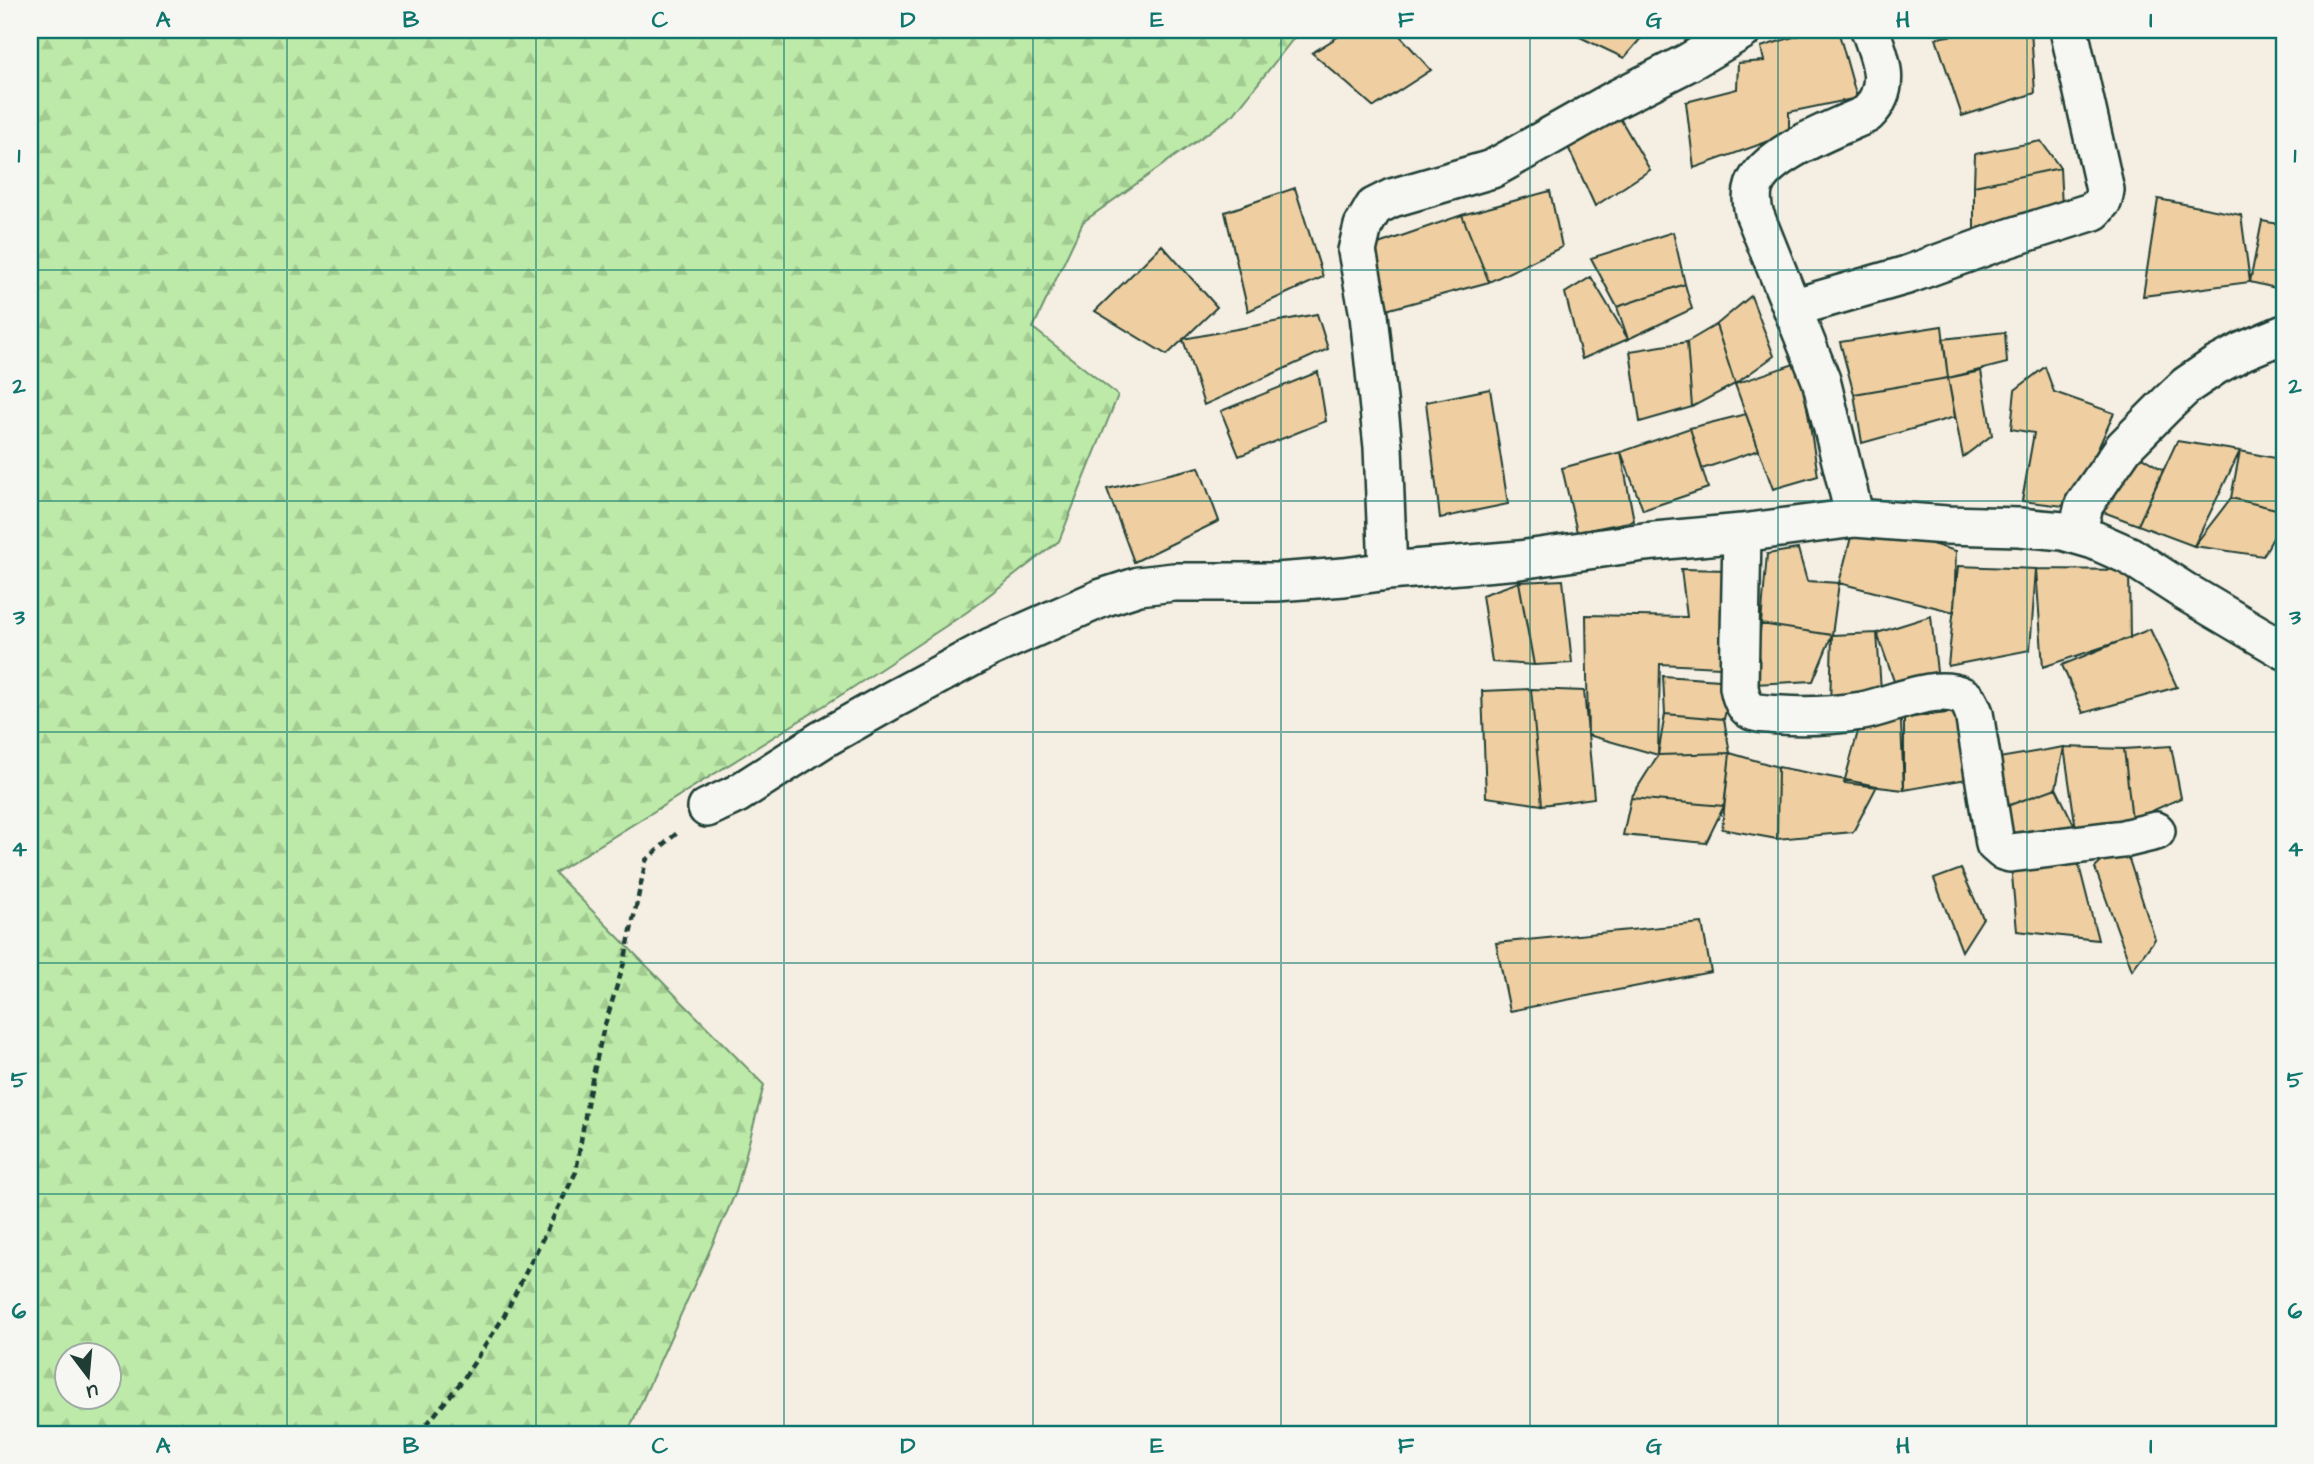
<svg xmlns="http://www.w3.org/2000/svg" width="2314" height="1464" viewBox="0 0 2314 1464" font-family="'Architects Daughter',sans-serif">
	<defs>
		<pattern id="forest-firs" width="22" height="20" patternUnits="userSpaceOnUse" patternTransform="scale(1.75)"><rect width="22" height="20" fill="#bdeaa8"/><path d="M5 1l3.5 6h-7zM16 11l3.5 6h-7z" fill="#a2ca91"/></pattern>
	</defs>
	<rect width="100%" height="100%" fill="#f5eee2"/>
	<filter id="ink" filterUnits="userSpaceOnUse"><feTurbulence type="fractalNoise" baseFrequency=".0143" numOctaves="2"/><feDisplacementMap in="SourceGraphic" scale="14" xChannelSelector="R" yChannelSelector="G"/><feConvolveMatrix kernelMatrix="1 2 1 2 8 2 1 2 1" color-interpolation-filters="sRGB"/></filter>
	<g filter="url(#ink)">
		<!-- forest -->
		<path fill="url(#forest-firs)" stroke="#6e946e" stroke-width="2" fill-rule="evenodd" d="M30 30H1300L1234 114 1083 222 1033 328 1118 395 1059 541 967 612 849 690 555 873 764 1085 736 1192 627 1434H30ZM66 1356H108V1398H66Z"/>
		<!-- building -->
		<path fill="#efcfa1" stroke="#1f3d34" stroke-width="2" d="M1349 30H1395L1431 70 1374 107 1312 53Z
			M1565 30H1648L1624 58Z
			M1816 30H1838L1857 98 1789 112V134L1694 168 1686 102 1737 89 1738 63 1764 61 1761 47Z
			M1985 30H2031L2035 93 1962 116 1936 38Z
			M1614 108 1650 170 1595 206 1563 136Z
			M2041 141 2060 168 1974 186 1975 154Z
			M2060 168 2062 207 1974 235V186Z
			M1295 188 1323 277 1248 311 1225 212Z
			M1550 191 1562 247 1489 282 1462 215Z
			M2158 199 2241 215 2250 282 2143 296Z
			M1462 215 1489 282 1375 313 1364 249Z
			M2262 221 2284 225V290L2250 282Z
			M1673 232 1685 284 1617 307 1591 258Z
			M1162 245 1217 307 1167 355 1095 311Z
			M1591 277 1628 339 1582 359 1565 293Z
			M1685 284 1692 309 1628 339 1617 307Z
			M1751 296 1774 356 1735 384 1716 325Z
			M1317 314 1328 349 1204 405 1183 339Z
			M1716 325 1735 384 1692 407 1687 342Z
			M1942 326 1948 378 1854 394 1840 342Z
			M2005 332 2007 363 1948 378 1943 339Z
			M1687 342 1692 407 1640 422 1630 351Z
			M1800 362 1818 476 1773 489 1735 384Z
			M2045 367 2054 392 2114 413 2072 507 2022 501 2034 433 2011 429 2015 390Z
			M1981 371 1992 435 1963 457 1948 378Z
			M1318 372 1326 421 1239 456 1221 411Z
			M1948 378 1955 417 1862 443 1854 394Z
			M1490 389 1508 504 1440 518 1426 402Z
			M1746 414 1759 450 1702 469 1690 428Z
			M1690 428 1708 488 1643 510 1621 452Z
			M2177 441 2240 451 2194 546 2138 525Z
			M2130 450 2163 470 2138 525 2090 507Z
			M2240 451 2284 460V511L2231 498Z
			M1621 452 1634 521 1577 532 1562 468Z
			M1199 467 1219 521 1134 562 1107 489Z
			M2231 498 2284 511V518L2263 556 2194 546Z
			M1855 522 1956 551 1954 612 1839 583Z
			M1798 549 1807 581 1839 583 1832 635 1761 624 1767 554Z
			M1958 566 2036 569 2030 650 1948 666Z
			M1681 569 1729 570 1720 667 1660 664 1658 755 1588 735 1586 615 1687 617Z
			M2036 569 2129 570 2130 638 2043 667Z
			M1563 580 1572 663 1534 665 1519 582Z
			M1519 582 1526 622 1534 665 1492 662 1482 595Z
			M1931 616 1939 691 1900 698 1877 633Z
			M1761 624 1832 635 1813 681 1754 684Z
			M2150 629 2177 687 2083 713 2062 665Z
			M1877 633 1882 705 1830 708 1832 635Z
			M1663 676 1733 681 1724 719 1665 714Z
			M1531 689 1584 691 1594 798 1542 805Z
			M1531 689 1542 805 1486 797 1482 691Z
			M1900 701 1904 790 1844 783 1863 713Z
			M1956 712 1967 779 1904 790V718Z
			M1665 714 1724 719 1730 753 1658 755Z
			M2171 746 2181 798 2132 820 2124 749Z
			M2064 747 2124 749 2132 820 2076 829Z
			M2064 747 2056 788 1999 809 1987 760Z
			M1730 753 1778 767 1777 839 1722 829Z
			M1730 753 1724 806 1631 798 1658 755Z
			M1778 767 1877 786 1853 832 1777 839Z
			M2056 788 2076 829 2004 846 1999 809Z
			M1631 798 1724 806 1706 843 1623 835Z
			M2123 841 2155 939 2132 970 2095 868Z
			M2074 846 2098 940 2017 931 2010 853Z
			M1961 869 1983 918 1962 951 1934 879Z
			M1702 923 1711 972 1510 1011 1496 943Z"/>
		<g fill="none" stroke-linecap="round" stroke-linejoin="round">
			<defs>
				<path id="street" d="M1792 308 1907 275 2006 239 2094 211 2103 200 2105 190 2069 30
					M1855 518 1821 380 1754 213C1752 203 1751 195 1754 186 1766 153 1837 128 1867 114 1893 88 1881 60 1870 30
					M1742 533 1739 687C1744 716 1756 713 1781 715 1809 717 1835 715 1862 711 1890 706 1934 683 1962 696 1969 699 1971 706 1974 713L1995 844 2003 851 2010 853 2123 839 2156 831
					M2077 535 2084 505 2124 447 2167 404 2187 385 2215 366 2243 351 2284 334
					M1388 571 1383 447 1369 315 1357 251 1363 226 1374 207 1392 198 1492 169 1616 99 1689 62 1743 30
					M707 808 737 794 823 739 892 700 991 647 1102 598 1139 586 1174 582H1276L1344 577 1388 571 1519 560 1644 542 1742 533 1855 518 1946 525 2019 527 2063 531 2094 540 2130 556 2184 591 2284 650"/>
			</defs>
			<!-- street casing -->
			<use href="#street" stroke="#1f3d34" stroke-width="42"/>
			<!-- path -->
			<path stroke="#1f3d34" stroke-width="4.5" stroke-dasharray="7 5" stroke-linecap="butt" d="M419 1434 462 1381 503 1318 576 1172 588 1098 603 1031 624 963 646 860 677 833"/>
			<!-- street -->
			<use href="#street" stroke="#f6f6f2" stroke-width="37"/>
		</g>
	</g>
	<!-- grid -->
	<path fill="none" stroke="#0f766e" stroke-width="2" stroke-opacity="0.55" d="M287 30V1434M536 30V1434M784 30V1434M1033 30V1434M1281 30V1434M1530 30V1434M1778 30V1434M2027 30V1434M30 270H2284M30 501H2284M30 732H2284M30 963H2284M30 1194H2284"/>
	<!-- margin -->
	<rect width="2314" height="1464" fill="none" stroke="#f6f6f2" stroke-width="77"/>
	<!-- north arrow -->
	<g transform="translate(88 1376) rotate(164)"><circle r="33" fill="#f6f6f2" stroke="#a0aca6" stroke-width="2"/>
	<path d="M0-5L12 26L0 18L-12 26Z" fill="#1f3d34"/>
	<text y="-10" font-size="19" font-weight="bold" text-anchor="middle" fill="#1f3d34">U</text>
	</g>
	<rect x="38" y="38" width="2238" height="1388" fill="none" stroke="#0f766e" stroke-width="2.5"/>
	<g font-size="23" text-anchor="middle" font-weight="bold" fill="#0f766e">
		<text x="163" y="27">A</text>
		<text x="411" y="27">B</text>
		<text x="660" y="27">C</text>
		<text x="908" y="27">D</text>
		<text x="1157" y="27">E</text>
		<text x="1406" y="27">F</text>
		<text x="1654" y="27">G</text>
		<text x="1903" y="27">H</text>
		<text x="2151" y="27">I</text>
		<text x="19" y="162">1</text>
		<text x="2295" y="162">1</text>
		<text x="19" y="393">2</text>
		<text x="2295" y="393">2</text>
		<text x="19" y="624">3</text>
		<text x="2295" y="624">3</text>
		<text x="19" y="856">4</text>
		<text x="2295" y="856">4</text>
		<text x="19" y="1087">5</text>
		<text x="2295" y="1087">5</text>
		<text x="19" y="1318">6</text>
		<text x="2295" y="1318">6</text>
		<text x="163" y="1453">A</text>
		<text x="411" y="1453">B</text>
		<text x="660" y="1453">C</text>
		<text x="908" y="1453">D</text>
		<text x="1157" y="1453">E</text>
		<text x="1406" y="1453">F</text>
		<text x="1654" y="1453">G</text>
		<text x="1903" y="1453">H</text>
		<text x="2151" y="1453">I</text>
	</g>
</svg>
